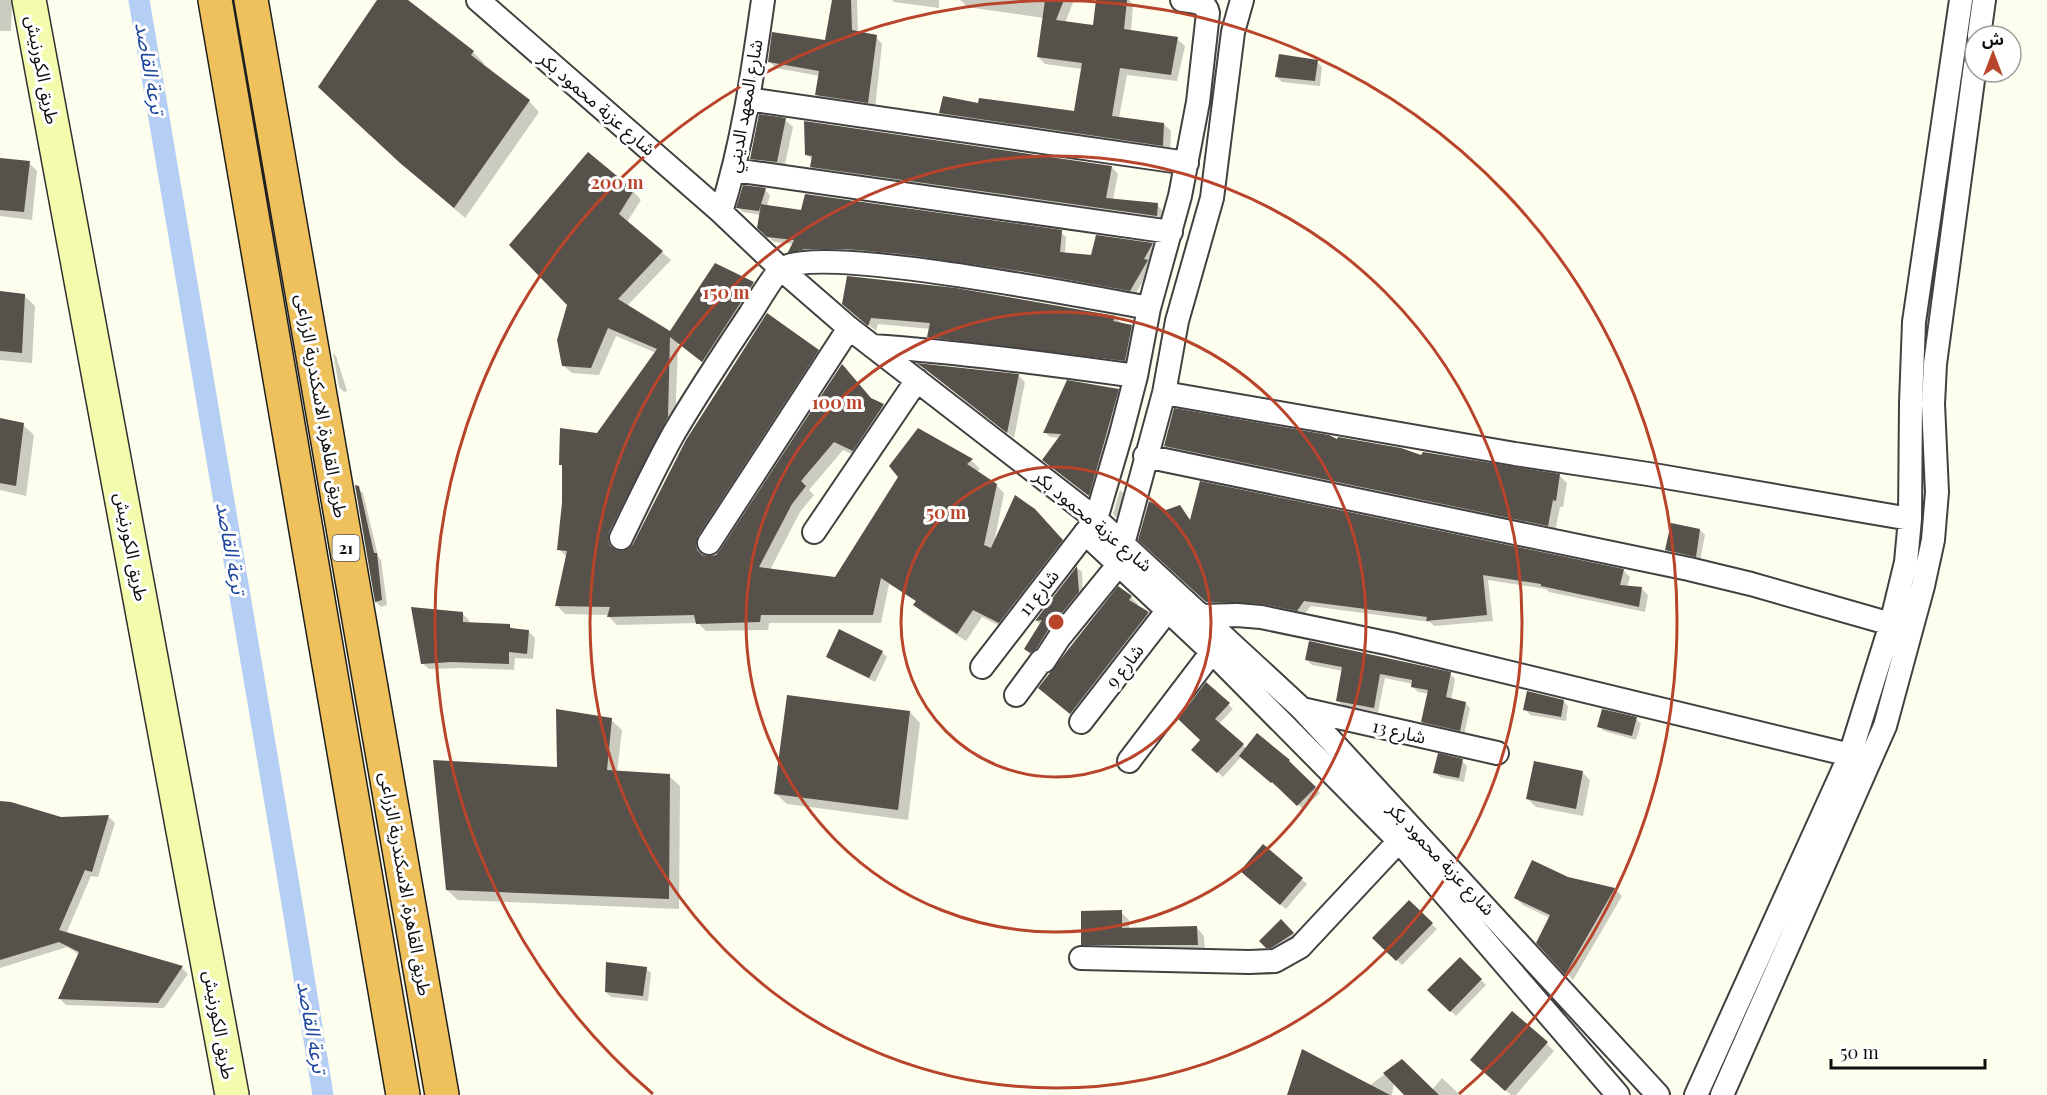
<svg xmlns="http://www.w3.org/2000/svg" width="2047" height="1095" viewBox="0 0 2047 1095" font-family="'Playfair Display','Noto Sans Arabic',serif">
	<rect width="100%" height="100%" fill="#fefeef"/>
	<!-- shadow -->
	<path fill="#0003" d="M0 0H12L11 31H0Z
		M379 0H406L473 52 484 63 482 65 529 101 539 112 465 218 413 173Z
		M833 0H857L858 33 876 37 882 44 875 109 823 101 817 95 820 76 776 68 769 61 826 42Z
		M892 0H939V8L894 2Z
		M960 0H1074L1065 23 1094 27 1098 0H1129L1133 4 1131 32 1177 39 1185 46 1177 81 1127 75 1119 118 1164 124 1171 131 1170 152 948 120 940 113 979 105 1075 112 1082 69 1045 64 1038 57 1044 18 968 7Z
		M1317 62 1322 67 1320 86 1282 82 1277 77Z
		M785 120 793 127 784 169 759 166 751 158Z
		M806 154 1112 167 1118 174 1113 200 1157 205 1164 212 1163 222 818 173 811 167 813 160Z
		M0 160 29 163 37 171 32 220 0 216Z
		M765 190 770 195 767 206 803 212 1061 232 1066 237 1065 254 1092 256 1097 237 1152 244 1157 249 1149 263 1152 266 1135 295 793 258 789 253 794 244 774 242 759 227 761 215 743 212 738 207Z
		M633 191 641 200 627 222 671 260 627 306 670 333 716 265 753 284 761 292 711 369 678 343 675 426 617 541 616 552 630 550 818 351 826 359 703 552 704 557 716 556 873 400 883 406 891 414 861 458 843 450 809 490 814 495 800 512 770 570 836 579 899 477 919 430 972 461 980 469 976 472 996 485 1004 493 995 538 1043 519 1070 549 1008 630 982 617 966 641 923 613 915 605 917 602 889 584 881 623H769L768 630 706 631 698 623 617 625 609 617 610 615 565 614 557 606 567 557 559 549 563 503V467L560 464 598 434 656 353 616 336 599 375 572 373 563 365 569 304 511 245Z
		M0 292 24 295 35 306 32 363 0 360Z
		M1015 299 1115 317 1123 325 1131 326 1138 334 1132 367 936 344 929 337 931 329 878 324 876 331 851 311Z
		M333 353 336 356 347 391 344 392 339 387Z
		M921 365 1019 376 1025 382 1014 438Z
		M1118 390 1123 395 1094 500 1049 465 1060 438 1050 437 1045 432Z
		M0 420 23 425 34 435 26 496 0 490Z
		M1338 441 1421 457 1560 476 1567 483 1563 507H1560L1555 532 1172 453 1165 446Z
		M1201 483 1624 571 1630 577 1627 587 1642 589 1648 595 1645 612 1549 592 1546 589 1488 580 1493 621 1434 626 1430 622 1311 606 1303 616 1214 608 1146 546 1166 511 1179 506 1191 521Z
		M356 487 363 493 378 556 381 560 387 605 381 607 376 602Z
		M1120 490 1131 499 1124 525 1113 514Z
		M1700 530 1705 535 1700 561 1671 555 1666 550Z
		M1077 568 1082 572 1083 598 1036 657 1026 649 1041 625 1037 621Z
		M1131 597 1138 604 1137 606 1155 621 1078 720 1047 695Z
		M462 613 469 620V624L509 625 514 630 528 631 535 638 533 659 515 658 514 670 459 668 429 669 422 663Z
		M882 652 887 657 875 682 833 661 828 656Z
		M1307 660 1450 674 1455 679 1451 700 1465 703 1470 708 1464 735 1428 727 1423 722 1429 694 1418 692 1413 687V684L1385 678 1378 712 1343 706 1338 701 1343 671 1312 665Z
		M1206 684 1233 709 1219 724 1247 749 1257 736 1289 761 1320 793 1303 809 1278 785 1277 787 1241 757 1223 777 1193 750 1202 740Z
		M1563 701 1568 706 1566 721 1530 715 1525 709Z
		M910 712 920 723 908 820 787 804 776 794Z
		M1636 719 1641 724 1636 740 1604 731 1599 726Z
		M611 720 622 730 617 773 669 776 680 786 679 909 458 900 447 890 559 769Z
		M1462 761 1467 766 1464 782 1440 777 1435 772Z
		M1582 772 1590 780 1583 816 1536 807 1528 799Z
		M0 803 61 818 109 817 115 823 98 877 91 876 66 934 182 968 188 974 164 1008 66 1005 60 999 80 955 67 947 0 968Z
		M1263 846 1307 884 1286 909 1247 876Z
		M1567 878 1615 889 1622 896 1573 980 1538 942 1550 918 1523 905 1515 898Z
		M1409 902 1437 929 1402 965 1374 938Z
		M1121 912 1129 920V929L1197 928 1204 936 1205 953 1091 952 1083 944Z
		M1281 921 1298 938 1272 952 1261 941Z
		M1460 959 1486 985 1456 1016 1429 990Z
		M646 968 651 973 648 1001 611 997 606 992Z
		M1546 1043 1554 1051 1516 1095H1511L1479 1068Z
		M1402 1061 1432 1090 1442 1078 1460 1095H1406L1394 1083 1392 1095H1289L1369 1086Z"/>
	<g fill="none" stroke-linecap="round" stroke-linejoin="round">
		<!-- canal -->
		<path stroke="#b5cef4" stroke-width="21" d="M139 0 291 897 323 1095"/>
	</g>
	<!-- building -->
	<path fill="#56514a" d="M377 0H408L474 51 471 55 530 100 454 208 400 163 318 87Z
		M832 0H851L852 30 877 35 868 103 815 95 819 71 768 62 772 32 825 40Z
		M1045 0H1064L1056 20 1093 25 1096 0H1127L1124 29 1178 37 1171 75 1120 68 1112 116 1164 123 1163 146 939 113 943 96 978 103 979 98 1074 111 1082 63 1037 57Z
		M1279 54 1318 60 1315 81 1275 77Z
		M759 114 786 118 777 162 750 159Z
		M804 121 1112 166 1106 198 1158 203 1157 216 810 167 812 156 805 155Z
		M588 152 634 190 619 214 663 251 618 299 670 331 715 263 754 282 702 362 670 337 668 417 609 532 608 540 610 546 616 550 621 551 628 549 633 544 686 440 767 313 819 350 698 536 696 543 697 550 702 555 709 556 716 555 720 550 842 364 871 398 884 404 853 451 834 442 801 481 806 486 792 504 759 567 835 577 898 477 889 466 918 428 973 459 967 464 997 484 984 545 991 548 1015 495 1035 509 1063 540 999 623 973 610 957 634 913 605 916 601 881 578 873 615H761L760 622 696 624 694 615 607 617 610 607 555 606 567 551 557 550 562 503V465H559L560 428 597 433 657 349 608 328 591 368 562 366 557 340 567 305 509 245Z
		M0 158 30 161 24 212 0 210Z
		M743 185 766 188 759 211 736 208Z
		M805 194 1062 230 1060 252 1091 255 1096 235 1153 243 1144 259 1148 260 1130 291 1020 271 901 254 847 249H805L787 254 794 240 767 237 757 228 761 204 801 210Z
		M847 276 956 288 1116 316 1113 321 1132 325 1125 361 927 337 930 323 871 318 868 326 842 304Z
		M0 291 25 294 22 353 0 351Z
		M916 363 1019 374 1007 433 925 369Z
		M1067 380 1119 389 1089 496 1042 460 1061 434 1043 433Z
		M1174 408 1329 435 1337 439 1338 437 1401 448 1421 455 1423 452 1560 474 1556 501 1553 500 1548 526 1164 446Z
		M0 418 24 423 16 486 0 483Z
		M1200 481 1624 569 1620 585 1642 587 1639 607 1541 586V584L1483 575 1487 615 1426 621 1427 617 1304 601 1297 611 1262 604 1206 602 1138 540 1149 501 1166 510 1180 505 1190 520Z
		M355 485 359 486 374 553H377L382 600 375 602Z
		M1671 523 1700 529 1696 557 1665 550Z
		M1077 566 1079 592 1048 630 1036 649 1030 653 1024 649 1042 620 1035 621Z
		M1118 586 1132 596 1129 600 1149 612 1070 714 1038 688Z
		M411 607 463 612V622L510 624V628L529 630 527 654 509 652V664L451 662 421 664Z
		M839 629 883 651 869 678 826 657Z
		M1309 641 1451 672 1446 697 1466 702 1460 731 1421 722 1428 690 1411 687 1412 680 1380 674 1374 708 1336 701 1342 667 1305 660Z
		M1206 682 1230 703 1215 719 1244 744 1217 773 1191 750 1200 740 1178 719Z
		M1527 691 1564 700 1561 717 1523 710Z
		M787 695 910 711 898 810 774 794Z
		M556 709 612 718 607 770 670 774 669 899 446 890 433 760 557 767Z
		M1602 709 1637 717 1632 736 1597 727Z
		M1257 733 1290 760 1289 761 1316 787 1297 806 1272 782 1271 783 1239 756Z
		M1438 753 1463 759 1459 778 1433 773Z
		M1534 761 1583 771 1576 809 1526 799Z
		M0 801 11 802 61 817 109 815 92 872 85 870 59 930 183 966 158 1003 58 999 79 952 59 942 0 960Z
		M1263 844 1303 878 1280 905 1240 871Z
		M1532 860 1568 877 1615 888 1565 975 1536 943 1550 915 1514 898Z
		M1409 900 1433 923 1396 961 1372 938Z
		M1122 910V928L1197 926 1198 945H1081V911Z
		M1281 919 1294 933 1271 948H1266L1259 941Z
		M1460 957 1482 979 1450 1012 1427 990Z
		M606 962 647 967 643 996 605 992Z
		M1512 1011 1548 1042 1505 1091 1470 1060Z
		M1302 1049 1390 1095H1287Z
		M1402 1059 1439 1095H1404L1383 1073Z"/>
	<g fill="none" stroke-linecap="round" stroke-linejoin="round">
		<defs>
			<path id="street" d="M478 0 721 212 781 269 849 328 1096 519 1302 709 1658 1095
				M1979 36 1984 0
				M748 99 1187 163
				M734 170 1171 232
				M721 212C743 143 753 71 763 0
				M872 346C960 352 1048 364 1136 376
				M1164 393 1515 454 1648 474 1910 519
				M1145 456 1689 569 1751 584 1891 624
				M814 532 917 380
				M1085 533 1212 652 1399 841 1618 1095
				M621 538C638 503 655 467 674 433 698 392 724 353 750 314 756 305 774 274 781 269 820 243 1092 298 1149 308
				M709 543 849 328
				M1123 544 1164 393 1177 321 1212 198 1233 32 1242 0
				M1200 616 1237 615 1261 617 1391 644 1850 755
				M982 667 1096 519 1121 434 1136 376 1149 308 1180 196 1198 102 1208 13C1206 1 1193 2 1182 0
				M1016 695 1041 661H1044L1059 638 1119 564
				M1302 709 1497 753
				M1081 722 1168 610
				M1129 761 1212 652
				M1081 958 1249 962 1275 961 1300 947 1399 841
				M1696 1095 1850 755 1891 624 1906 562 1910 519 1911 403 1914 322 1961 0
				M1722 1095 1885 726 1923 586 1933 540 1937 492 1933 404 1935 364 1975 65"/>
			<path id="secondary" d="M29 0 232 1095"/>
			<path id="highway" d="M215 0 403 1095
				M251 0 442 1095"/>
		</defs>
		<!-- street casing -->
		<use href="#street" stroke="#414141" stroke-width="26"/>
		<!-- secondary casing -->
		<use href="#secondary" stroke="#303030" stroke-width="36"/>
		<!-- highway casing -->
		<use href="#highway" stroke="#1f1f1f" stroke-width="36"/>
		<!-- street -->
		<use href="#street" stroke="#fff" stroke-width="22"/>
		<!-- secondary -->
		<use href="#secondary" stroke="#f2fcac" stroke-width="33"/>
		<!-- highway -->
		<use href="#highway" stroke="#efc15d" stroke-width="33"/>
	</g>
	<!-- distance rings -->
	<g fill="none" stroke="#b8452b" stroke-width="3">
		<circle cx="1056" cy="622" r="155"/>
		<circle cx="1056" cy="622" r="310"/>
		<circle cx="1056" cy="622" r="466"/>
		<path d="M653 1094A621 621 0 1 1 1459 1094"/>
	</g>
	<g text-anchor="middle" stroke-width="6" stroke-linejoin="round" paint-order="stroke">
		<!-- shield labels -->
		<rect fill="#fff" stroke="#565656" stroke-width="1.5" x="332.5" y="535" width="27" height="26" rx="4.5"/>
		<g font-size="16" font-weight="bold" fill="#0e0e0e">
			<text x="346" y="554">21</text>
		</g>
		<!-- street labels -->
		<g font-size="18" fill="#0e0e0e" stroke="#fff">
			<text transform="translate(42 70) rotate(79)" y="6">طريق الكورنيش</text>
			<text transform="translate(597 104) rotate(41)" y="6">شارع عزبة محمود بكر</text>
			<text transform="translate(745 106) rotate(-80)" y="6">شارع المعهد الديني</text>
			<text transform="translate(321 406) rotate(80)" y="6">طريق القاهرة, الاسكندرية الزراعى</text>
			<text transform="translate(1093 521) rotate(40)" y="6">شارع عزبة محمود بكر</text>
			<text transform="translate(131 547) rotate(79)" y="6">طريق الكورنيش</text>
			<text transform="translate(1039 593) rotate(-52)" y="6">شارع 11</text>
			<text transform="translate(1125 666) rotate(-52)" y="6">شارع 9</text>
			<text transform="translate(1399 732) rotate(13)" y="6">شارع 13</text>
			<text transform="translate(1441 859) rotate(47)" y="6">شارع عزبة محمود بكر</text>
			<text transform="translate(405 884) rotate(80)" y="6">طريق القاهرة, الاسكندرية الزراعى</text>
			<text transform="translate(219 1025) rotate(80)" y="6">طريق الكورنيش</text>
		</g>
		<!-- water labels -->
		<g font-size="20" font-style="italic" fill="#1b469b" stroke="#fff">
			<text transform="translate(150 68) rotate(80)" y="7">ترعة القاصد</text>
			<text transform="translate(231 548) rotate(80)" y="7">ترعة القاصد</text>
			<text transform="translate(312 1027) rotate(80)" y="7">ترعة القاصد</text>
		</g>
	</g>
	<circle cx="1056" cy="622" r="9" fill="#b8452b" stroke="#fff" stroke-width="3"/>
	<g font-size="18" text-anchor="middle" font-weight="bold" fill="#b8452b" stroke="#fff" stroke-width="6" stroke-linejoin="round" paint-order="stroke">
		<text x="617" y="189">200 m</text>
		<text x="726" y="299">150 m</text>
		<text x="837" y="409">100 m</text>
		<text x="946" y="519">50 m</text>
	</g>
	<!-- north arrow -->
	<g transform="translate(1993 54)"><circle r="28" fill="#ffffff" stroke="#9f9f9f" stroke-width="1.5"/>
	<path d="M0-4.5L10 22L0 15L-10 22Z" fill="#b8452b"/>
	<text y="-9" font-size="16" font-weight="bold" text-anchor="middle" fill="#0e0e0e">ش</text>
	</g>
	<!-- scale -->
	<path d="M1831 1059v9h154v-9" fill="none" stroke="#0e0e0e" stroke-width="3"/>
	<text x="1840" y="1059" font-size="18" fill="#0e0e0e" stroke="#ffffff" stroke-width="4.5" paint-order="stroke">50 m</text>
</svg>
